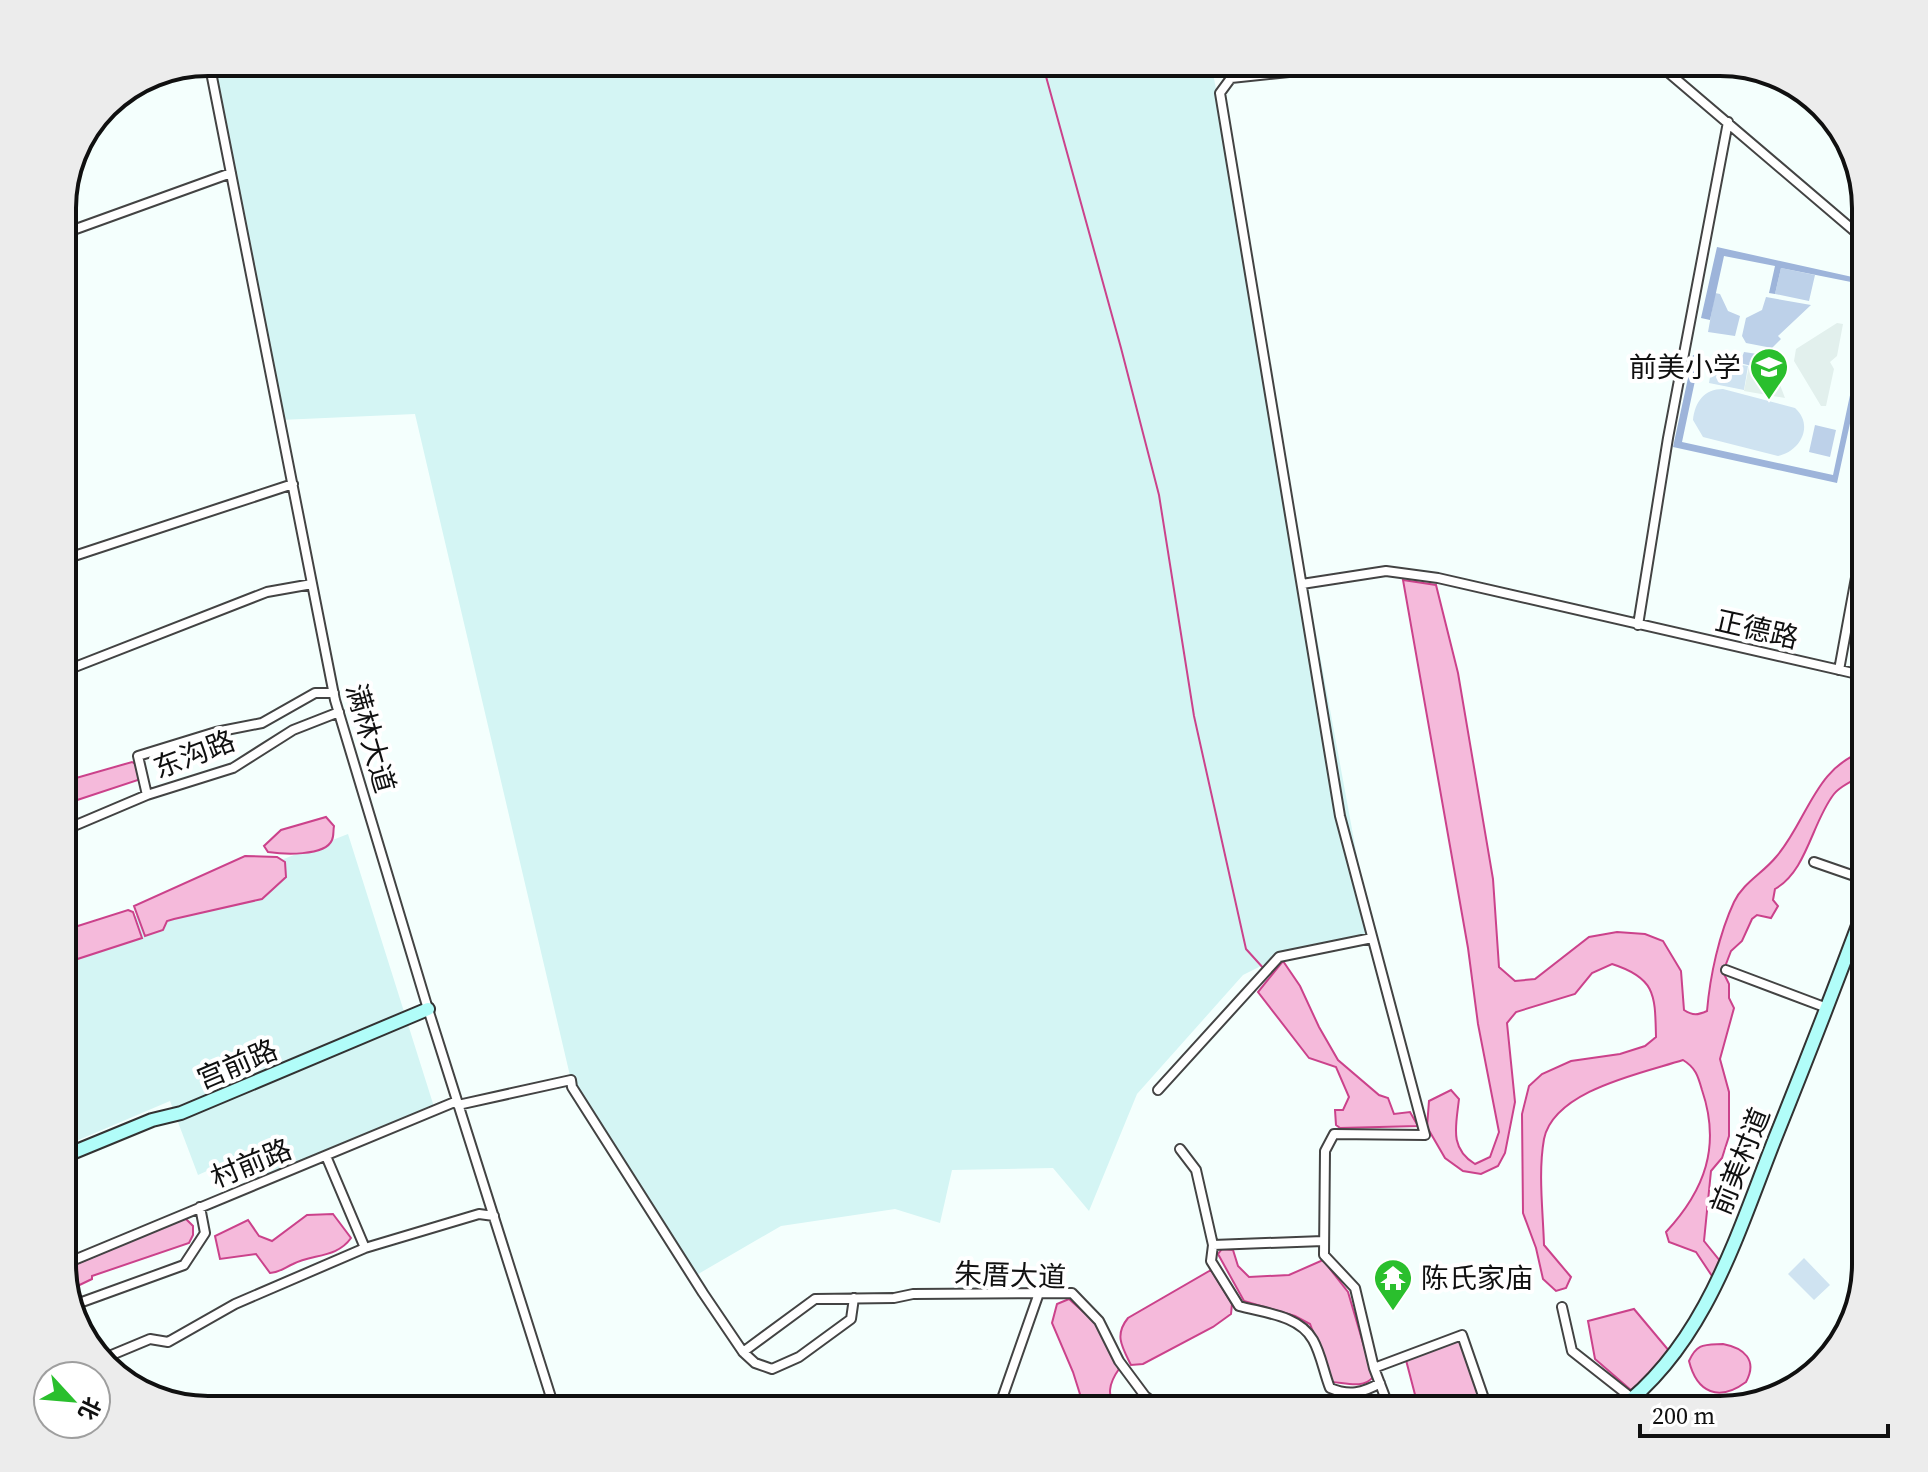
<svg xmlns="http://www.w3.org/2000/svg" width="1928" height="1472" viewBox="0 0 1928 1472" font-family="'Source Serif 4','Noto Sans SC',serif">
	<rect width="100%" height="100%" fill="#f4fffd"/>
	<!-- farmland -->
	<path fill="#d4f5f4" d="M209 62H1211L1372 938 1279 957 1243 975 1137 1094 1089 1211 1053 1168 952 1170 940 1223 895 1209 781 1226 693 1277 571 1080 415 414 280 420Z
		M348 834 435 1110 248 1189 238 1157 198 1175 170 1101 62 1147V939L87 935Z"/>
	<!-- green -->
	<path fill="#bdd1e9" d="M1781 268 1815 275 1809 301 1775 294Z
		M1715 293 1720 294 1728 311 1740 316 1735 336 1708 332Z
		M1766 297 1811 305 1778 336 1781 339 1772 348 1746 343 1742 336 1746 318 1762 310Z
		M1744 352 1771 356 1774 368 1767 370 1740 363Z
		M1815 425 1836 430 1830 457 1809 452Z"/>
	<!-- forest -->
	<path fill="#9db4da" d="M1717 247 1866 280V285L1781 268 1775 294 1769 293 1775 266 1724 256 1710 320 1701 318Z
		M1866 320V350L1837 483 1673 447 1693 355 1700 357 1682 442 1833 475Z"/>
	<!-- pitch -->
	<path fill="#cfe3f1" d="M1713 360 1748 366 1744 390 1709 383Z
		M1723 389 1795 408C1814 425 1801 451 1778 456L1703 437 1693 420C1695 402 1704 389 1723 389Z
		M1804 1258 1830 1285 1814 1300 1788 1274Z"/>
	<!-- plaza -->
	<path fill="#e2f0ed" d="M1837 323 1843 324 1837 356 1830 362 1834 369 1826 406H1821L1794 361 1796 349Z
		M1749 366 1768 371 1774 369 1785 398 1744 391Z"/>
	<!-- water -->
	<path fill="#f5badb" stroke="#cb428b" stroke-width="2" d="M1403 580 1436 585 1458 673 1493 879 1499 967 1515 981 1535 979 1589 937 1617 932 1645 934 1663 941 1681 971 1684 1010C1693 1016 1698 1015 1707 1011 1710 976 1719 934 1734 902 1743 883 1763 873 1776 857 1807 822 1815 765 1866 751V774C1856 779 1841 785 1834 794 1812 822 1807 871 1775 889L1773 900 1778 906 1771 918 1757 915 1752 919 1742 941 1731 951 1723 972 1729 984V998L1734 1008 1720 1059 1729 1092V1136L1722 1158 1711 1171 1704 1241 1720 1261 1714 1279 1696 1252 1669 1242 1666 1232C1705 1190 1721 1146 1702 1090 1698 1076 1696 1068 1683 1060 1643 1073 1554 1090 1544 1139 1538 1173 1543 1211 1544 1245L1571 1277 1566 1288 1556 1291 1543 1279 1536 1248 1523 1213 1522 1114 1529 1086 1542 1074 1571 1061 1620 1054 1645 1046 1656 1037C1655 995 1656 978 1612 964L1592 973 1575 994 1516 1012 1507 1023 1515 1102 1505 1153 1498 1166 1481 1174 1463 1171 1445 1158 1427 1127 1429 1101 1451 1090 1459 1099C1456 1126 1449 1148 1475 1164L1490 1157 1499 1132 1478 1024 1468 948Z
		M132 762 137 765 141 775 138 780 62 805V782Z
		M326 817 334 826C333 831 334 836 332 840 325 857 282 854 268 852L264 846 281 830Z
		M245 856 277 857 285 862 286 877 262 899 174 919 167 921 163 930 145 936 134 906Z
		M128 910 133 912 142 938 62 964V931Z
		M1283 961 1300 986 1319 1027 1338 1060 1379 1095 1388 1098 1394 1114 1410 1112 1418 1126 1340 1128 1336 1125 1335 1110H1343L1349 1097 1336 1067 1309 1058 1258 992Z
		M333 1214 351 1238C337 1258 313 1254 293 1264 284 1268 281 1272 270 1273L256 1254 220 1259 215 1236 248 1220 259 1236 272 1241 307 1215Z
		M185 1218 193 1226V1235L189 1243 92 1276V1279L67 1291 62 1270Z
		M1222 1249 1233 1250 1238 1266 1249 1277 1289 1275 1323 1260 1348 1292 1373 1377C1364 1389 1346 1383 1332 1382L1310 1324 1295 1316 1244 1301 1218 1254Z
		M1211 1270 1232 1304 1231 1314 1213 1327 1143 1364 1131 1365C1122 1347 1114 1335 1128 1318Z
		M1069 1299 1096 1323 1119 1369C1109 1383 1106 1396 1117 1410H1085L1073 1372 1052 1323 1057 1304Z
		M1634 1309 1670 1352 1632 1391 1595 1359 1588 1321Z
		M1460 1339 1481 1401 1459 1410H1419L1406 1360Z
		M1723 1344C1744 1348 1758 1360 1746 1382 1719 1402 1697 1393 1689 1361 1697 1343 1704 1345 1723 1344Z"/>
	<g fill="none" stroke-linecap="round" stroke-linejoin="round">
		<!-- stream -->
		<path stroke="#cb428b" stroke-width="2" d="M1042 62 1121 348 1159 495 1194 716 1246 949 1265 970"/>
		<defs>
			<path id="street" d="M209 62 335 700 428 1009 555 1410
				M1331 62 1328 68 1231 78 1220 93 1340 816 1425 1135 1334 1134 1325 1151 1324 1255 1355 1288 1374 1368 1390 1410
				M1656 62 1866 241
				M62 234 231 173
				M62 560 293 484
				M1302 584 1386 571 1438 578 1866 676
				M1638 625 1668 438 1728 122
				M1839 670 1866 523
				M62 672 267 592 312 584
				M147 795 138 756 216 732 262 723 315 693H334
				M62 831 147 795 233 768 293 730 339 712
				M1814 862 1866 880
				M1726 970 1827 1008
				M1158 1090 1279 957 1372 938
				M458 1105 571 1080 572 1087 703 1293 743 1352 815 1299 894 1298 913 1294 1072 1293 1099 1321 1119 1361 1145 1396 1163 1410
				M1180 1149 1196 1170 1213 1245
				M326 1156 365 1248 479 1214 494 1216
				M1323 1241 1213 1245 1211 1261 1239 1306C1264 1313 1299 1315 1313 1340 1321 1354 1324 1373 1330 1388 1349 1396 1363 1393 1380 1383
				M62 1265 457 1101
				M71 1306 184 1265 205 1233 200 1207
				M1562 1307 1572 1351 1633 1399
				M743 1352 755 1363 772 1369 799 1357 851 1319 854 1298
				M102 1359 150 1339 168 1342 235 1304 365 1248
				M1374 1368 1462 1335 1488 1410
				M998 1410 1039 1293"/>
			<path id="secondary" d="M62 1157 152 1120 181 1113 428 1009
				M1618 1410C1706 1344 1737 1234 1776 1136 1807 1059 1837 982 1866 904"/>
		</defs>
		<!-- street casing -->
		<use href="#street" stroke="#434343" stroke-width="12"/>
		<!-- secondary casing -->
		<use href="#secondary" stroke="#323232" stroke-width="16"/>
		<!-- street -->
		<use href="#street" stroke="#fff" stroke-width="8"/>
		<!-- secondary -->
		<use href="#secondary" stroke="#b1fdf9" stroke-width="12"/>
	</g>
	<!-- icons -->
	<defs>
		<symbol id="school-pin" viewBox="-11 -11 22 30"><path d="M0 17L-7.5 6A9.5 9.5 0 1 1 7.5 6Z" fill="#2abf2d" stroke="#fff"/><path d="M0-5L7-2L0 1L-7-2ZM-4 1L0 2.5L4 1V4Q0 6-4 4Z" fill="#fff"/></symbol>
		<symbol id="temple-pin" viewBox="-11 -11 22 30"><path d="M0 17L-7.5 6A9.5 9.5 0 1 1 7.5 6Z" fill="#2abf2d" stroke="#fff"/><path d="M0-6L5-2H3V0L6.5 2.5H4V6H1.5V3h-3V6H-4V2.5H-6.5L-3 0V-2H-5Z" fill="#fff"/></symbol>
	</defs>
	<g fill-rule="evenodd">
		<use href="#school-pin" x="1747" y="345" width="44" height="60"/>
		<use href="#temple-pin" x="1371" y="1256" width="44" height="60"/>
	</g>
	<g text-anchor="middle" stroke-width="8" stroke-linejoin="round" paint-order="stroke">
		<!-- poi labels -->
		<g font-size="28" fill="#101010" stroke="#fff" text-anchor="end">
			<text x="1741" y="377">前美小学</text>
			<text x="1421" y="1288" text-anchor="start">陈氏家庙</text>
		</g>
		<!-- street labels -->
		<g font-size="28" fill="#101010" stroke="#fff">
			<text transform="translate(1757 629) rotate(13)" y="10">正德路</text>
			<text transform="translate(371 738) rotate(74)" y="10">满林大道</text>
			<text transform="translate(194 754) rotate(-21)" y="10">东沟路</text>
			<text transform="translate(237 1064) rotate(-23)" y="10">宫前路</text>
			<text transform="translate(1740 1161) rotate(-68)" y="10">前美村道</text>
			<text transform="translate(251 1163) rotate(-22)" y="10">村前路</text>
			<text transform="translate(1010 1275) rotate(2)" y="10">朱厝大道</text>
		</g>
	</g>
	<!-- crop -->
	<path d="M0 0H1928V1472H0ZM208 76H1720A132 132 0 0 1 1852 208V1264A132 132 0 0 1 1720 1396H208A132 132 0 0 1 76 1264V208A132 132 0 0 1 208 76Z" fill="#ececec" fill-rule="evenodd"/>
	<path fill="none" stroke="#101010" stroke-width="4" d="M208 76H1720A132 132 0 0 1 1852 208V1264A132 132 0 0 1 1720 1396H208A132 132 0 0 1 76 1264V208A132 132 0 0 1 208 76Z"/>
	<!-- north arrow -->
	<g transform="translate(72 1400) rotate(116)"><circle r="38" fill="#ffffff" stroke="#9f9f9f" stroke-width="2"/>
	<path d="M0-6L14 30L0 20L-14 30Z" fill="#2abf2d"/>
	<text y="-12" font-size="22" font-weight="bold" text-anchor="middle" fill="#101010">北</text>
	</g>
	<!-- scale -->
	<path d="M1640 1424v12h248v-12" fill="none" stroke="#101010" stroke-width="4"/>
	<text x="1652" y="1424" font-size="24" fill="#101010" stroke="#ffffff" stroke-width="6" paint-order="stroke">200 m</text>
</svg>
